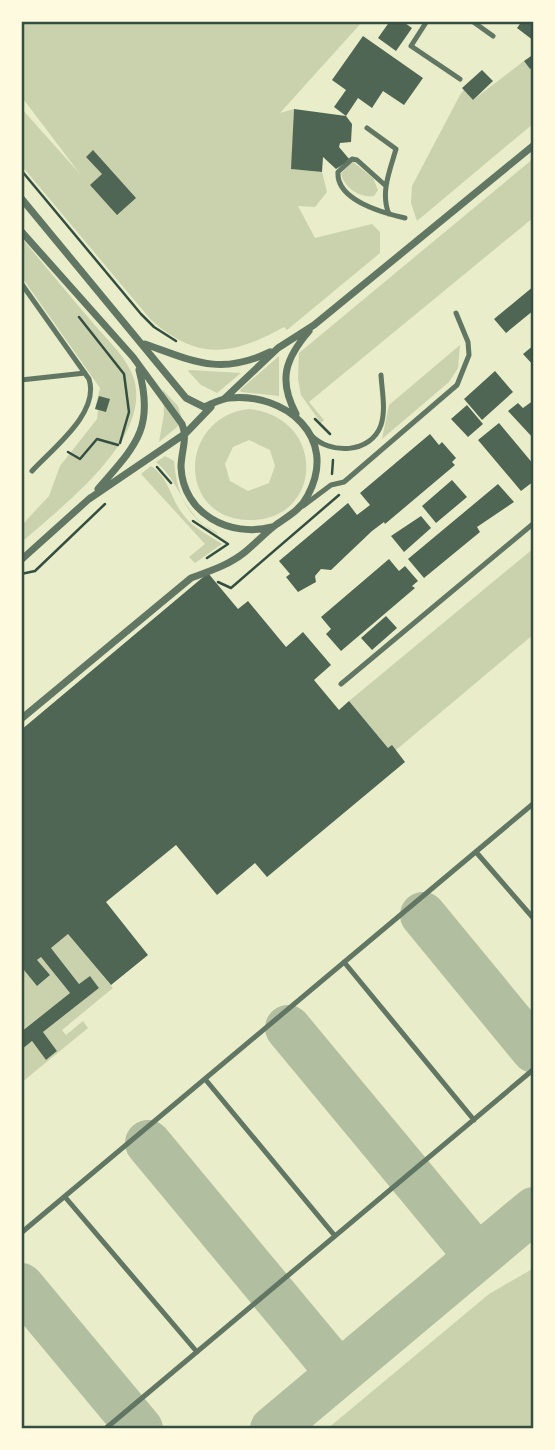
<svg xmlns="http://www.w3.org/2000/svg" width="555" height="1450" viewBox="0 0 555 1450" font-family="'Exo 2',sans-serif">
	<rect width="100%" height="100%" fill="#e9edc9"/>
	<!-- green -->
	<path fill="#cad2ad" fill-rule="evenodd" d="M21 21H363L280 113 294 109 292 169 322 172 327 192 315 207 298 206 315 238 372 224 380 232V253L287 330 284 327C232 356 198 361 151 320L21 165V108L80 174 21 96Z
		M524 61 530 69 534 66V123L417 221 411 203 412 186 460 95 464 90 473 100Z
		M534 158V217L309 402 324 420 321 423 301 395 298 379 299 353Z
		M352 161 373 178 378 190 374 196C359 198 345 188 341 174Z
		M21 237C45 266 69 295 93 323 108 341 127 357 134 379 152 441 60 507 21 543V526L49 496 60 466 97 419 98 410 95 409 100 388 21 276Z
		M460 345 458 368 449 382 382 439 389 405Z
		M279 356V396L241 392 240 390Z
		M190 370 241 373 217 393 201 385 188 371Z
		M163 390 178 406 183 422 159 442 164 414Z
		M249 409C327 417 324 521 249 520 176 519 178 417 249 409ZM249 440 270 450 275 466 269 483 248 491 230 481 225 464 233 447Z
		M165 456 174 461C176 485 182 507 201 523 207 527 216 531 219 535 180 514 185 487 156 462Z
		M151 466C169 478 170 497 182 513 192 528 209 535 222 544L195 563 189 557 205 544 141 474Z
		M534 548V634L396 750 388 748 349 701Z
		M68 934 113 988 62 1030 66 1035 83 1021 88 1028 21 1083V1050L32 1041 46 1060 57 1051 43 1032 99 988 90 976 79 984 51 948Z
		M41 957 70 993 21 1032V973Z
		M534 1268V1429H327L489 1294Z"/>
	<g fill="none" stroke-linecap="round" stroke-linejoin="round">
		<!-- taxiway -->
		<path stroke="#b2bea0" stroke-width="46" d="M423 915 534 1050
			M288 1028 478 1257
			M148 1143 339 1373
			M21 1286 140 1429
			M273 1429 534 1210"/>
	</g>
	<!-- building -->
	<path fill="#4f6655" d="M390 21H402L412 28 396 51 378 38Z
		M522 21H534V41L517 28Z
		M363 36 423 78 404 105 383 91 372 108 358 98 346 116 334 107 346 90 332 80Z
		M534 54V66L530 69 524 61Z
		M482 70 493 81 473 100 462 88Z
		M294 109 346 116 352 124 351 142 340 143 339 147 350 160 336 169 323 157 322 172 291 169Z
		M93 150 136 198 117 215 90 185 102 174 86 157Z
		M534 286V310L506 333 494 319Z
		M534 345V366L523 354Z
		M495 371 513 392 482 420 464 399Z
		M99 396 110 399 106 412 95 409Z
		M534 400V439L508 411 518 403 523 408Z
		M467 405 483 424 468 437 451 419Z
		M499 423 534 465V481L521 491 478 440Z
		M430 434 439 445 442 442 456 458 452 462 455 465 385 524 384 522 372 531 331 570 321 569 315 576 316 582 298 592 286 577 290 574 279 561 348 503 357 515 370 505 360 493Z
		M452 480 467 497 436 523 422 506Z
		M498 484 514 502 477 527 480 532 424 578 408 559Z
		M421 516 431 528 404 552 391 536Z
		M389 559 399 571 405 566 418 581 412 586 415 588 341 651 326 634 331 629 321 617Z
		M208 573 238 609 248 601 286 647 303 632 331 665 314 680 339 710 349 701 388 748 392 745 405 762 267 877 255 863 217 895 176 845 106 902 148 955 111 985 68 934 51 948 79 984 90 976 99 988 43 1032 57 1051 46 1060 32 1041 21 1050V1032L70 993 41 957 37 960 50 975 37 986 24 970 21 973V730Z
		M386 616 397 628 372 650 361 638Z"/>
	<g fill="none" stroke-linecap="round" stroke-linejoin="round">
		<!-- path -->
		<path stroke="#344e41" stroke-width="2.5" d="M21 170 141 314 154 327 176 341
			M79 317 124 374 129 412 120 443
			M315 419 330 434
			M68 452 80 459 97 439 118 445
			M157 467 171 483
			M332 474 333 460
			M193 521 228 544 207 558
			M21 574 35 571 105 504
			M218 582 231 588 339 495"/>
		<!-- service -->
		<path stroke="#617663" stroke-width="5" d="M427 21 411 46 460 79
			M472 21 493 36
			M367 128 396 149C390 170 380 193 389 214
			M386 186 357 160 352 159 338 172C336 200 383 213 405 218
			M21 283 89 379C100 413 53 448 32 471
			M21 380 85 373
			M311 435C329 455 371 454 381 425 386 410 382 391 381 375
			M303 506 331 485 344 482 457 385 469 355 468 342 456 313
			M341 684 534 523
			M476 852 534 919
			M344 962 474 1120
			M205 1079 335 1236
			M65 1197 197 1352
			M21 1233 534 803
			M105 1429 534 1069"/>
		<!-- minor -->
		<path stroke="#617663" stroke-width="7" d="M21 198 186 398 204 407C212 404 220 399 229 398 285 392 339 437 308 495 301 509 290 515 277 524 266 532 256 543 245 552 229 565 210 571 191 578L21 719
			M21 231 133 357 182 424C188 438 181 452 181 467 183 514 230 538 272 527
			M145 344C193 361 220 376 270 352
			M224 399 278 348 314 325 534 145
			M296 414C278 380 285 359 309 331
			M98 489C135 446 155 429 139 370
			M89 499 186 433 211 407
			M21 560 90 498"/>
	</g>
	<!-- border -->
	<rect width="555" height="1450" fill="none" stroke="#fefae0" stroke-width="46"/>
	<rect x="23" y="23" width="509" height="1404" fill="none" stroke="#344e41" stroke-width="2.5"/>
</svg>
